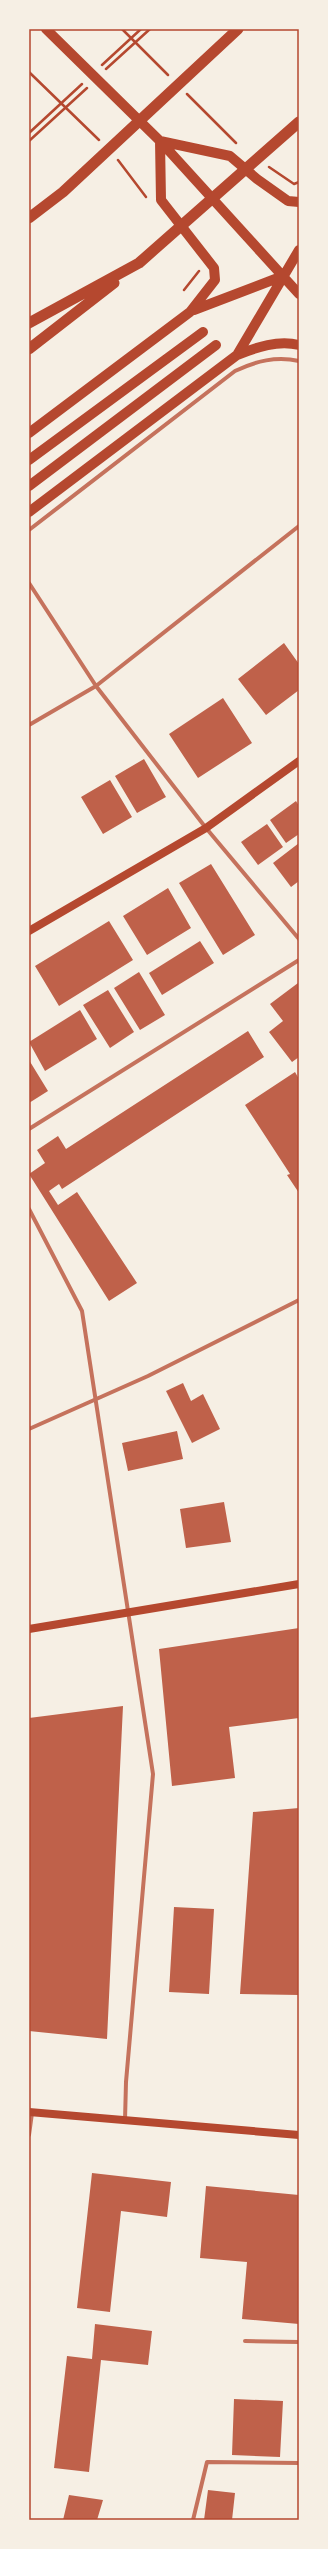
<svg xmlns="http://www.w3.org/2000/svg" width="328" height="2549" viewBox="0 0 328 2549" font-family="'Golos Text',sans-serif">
	<rect width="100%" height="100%" fill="#f6efe4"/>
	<!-- pier -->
	<path fill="#f6efe4" d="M29 29H88L29 80Z"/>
	<!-- building -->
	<path fill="#bf614a" d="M284 643 299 664V690L266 715 238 679Z
		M223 698 252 743 198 778 169 734Z
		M144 759 166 797 137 813 115 776Z
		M110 780 132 817 103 834 81 797Z
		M296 801 299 806V834L286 843 270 820Z
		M267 824 283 847 258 865 241 842Z
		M299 843V881L291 887 273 863Z
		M211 864 255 935 223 955 179 883Z
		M168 888 191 928 147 955 123 916Z
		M109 921 133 960 59 1006 35 966Z
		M200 941 214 963 162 995 149 973Z
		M139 972 165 1015 140 1030 114 988Z
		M298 983 299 1057 292 1062 269 1032 283 1021 270 1004Z
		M108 990 134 1032 110 1048 83 1005Z
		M80 1010 97 1039 45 1071 29 1042Z
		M248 1031 264 1057 62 1189 59 1184 49 1191 58 1205 77 1192 137 1283 109 1301 29 1174 45 1163 37 1150 58 1136 66 1149Z
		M29 1060 48 1091 29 1103Z
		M295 1072 299 1079V1193L287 1175 290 1174 245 1105Z
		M183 1383 191 1401 203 1394 220 1429 192 1443 166 1391Z
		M177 1431 183 1459 128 1471 122 1443Z
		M224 1502 231 1542 186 1548 180 1509Z
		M299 1628V1718L229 1727 235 1778 172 1786 159 1649Z
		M123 1706 107 2039 29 2031V1718Z
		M299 1808V1995L240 1994 253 1812Z
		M174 1907 214 1909 209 1994 169 1992Z
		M92 2173 171 2182 167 2217 121 2211 110 2312 77 2308Z
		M206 2186 299 2195V2324L242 2319 247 2262 200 2258Z
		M95 2324 152 2331 148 2365 101 2360 89 2472 54 2468 67 2356 92 2359Z
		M234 2399 283 2401 280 2457 232 2455Z
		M208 2490 235 2493 232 2520H204Z
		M69 2495 103 2500 97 2520H63Z"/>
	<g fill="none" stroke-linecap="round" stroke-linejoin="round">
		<!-- path -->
		<path stroke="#b5482f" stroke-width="2.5" d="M122 29 168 75
			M102 65 141 29
			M106 69 150 29
			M29 72 99 140
			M187 94 236 143
			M29 133 82 84
			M29 141 87 88
			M118 160 146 197
			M269 167 294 184 299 182
			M184 290 199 271"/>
		<!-- minor -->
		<path stroke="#c5725c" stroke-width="4" d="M29 530 235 371C256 361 276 356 299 361
			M29 583 96 686 206 828 299 939
			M29 725 96 686 299 526
			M29 1129 299 960
			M29 1209 82 1311 153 1774 126 2082 125 2120
			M29 1429 148 1376 299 1300
			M29 2135 32 2113
			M245 2341 299 2342
			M193 2520 207 2462 299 2463"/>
		<!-- secondary -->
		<path stroke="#b5482f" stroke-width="8" d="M29 931 206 828 299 761
			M29 1629 299 1584
			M29 2112 299 2135"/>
		<!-- primary -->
		<path stroke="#b5482f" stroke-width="10" d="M46 29 160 141 299 294
			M160 141 230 156 257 179 288 201 299 202
			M194 310 283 276
			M237 355 299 250
			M29 433 190 312 215 280 214 268 161 200 160 141
			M29 460 203 332
			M29 486 216 345
			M29 512 237 355C257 347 278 340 299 345"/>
		<!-- trunk -->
		<path stroke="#b5482f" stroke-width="11" d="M29 218 63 192 238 29
			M29 323 139 263 299 122
			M29 349 114 283"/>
	</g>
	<!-- border -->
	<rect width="328" height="2549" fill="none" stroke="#f6efe4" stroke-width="60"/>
	<rect x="30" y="30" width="268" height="2489" fill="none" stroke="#b5482f" stroke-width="1.5"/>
</svg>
